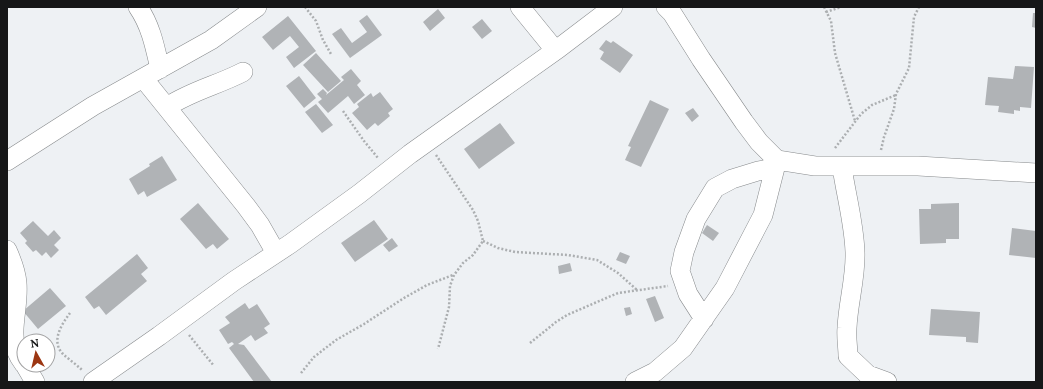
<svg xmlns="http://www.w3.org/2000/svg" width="1043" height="389" viewBox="0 0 1043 389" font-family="Lora,serif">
	<rect width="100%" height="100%" fill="#eef1f4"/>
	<!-- building -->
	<path fill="#b0b3b6" d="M438 9 445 18 430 31 423 22Z
		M1033 13H1036V28L1032 27Z
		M367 15 382 35 350 58 332 34 341 28 352 43 367 32 359 21Z
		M288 16 316 51 294 68 286 57 299 47 290 36 273 50 262 37Z
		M482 19 492 31 482 39 472 27Z
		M606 40 611 43 613 41 633 55 620 73 600 59 604 52 599 49Z
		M316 53 341 81 328 92 303 65Z
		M1015 66 1034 67 1031 108 1020 107V111L1014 110V114L998 112 999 106 985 105 988 77 1013 79Z
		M351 69 361 81 357 85 365 95 354 104 348 96 328 113 318 102 322 99 317 94 323 89 327 93 326 95 344 80 341 77Z
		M299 76 316 98 304 108 286 86Z
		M380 92 393 109 388 113 390 116 378 126 375 123 367 130 352 113 359 107 357 104 371 93 373 97Z
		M650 100 669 109 641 167 625 160 631 147 628 146Z
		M316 104 333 125 322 133 305 112Z
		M693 108 699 116 692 122 685 113Z
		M500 123 515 143 479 169 464 149Z
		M162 156 177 180 147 197 144 191 138 195 129 179 150 166 149 164Z
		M198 203 229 239 217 249 213 244 206 249 180 219Z
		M959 203V239H946V243L920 244 919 209H931V204Z
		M374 220 388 239 355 262 341 243Z
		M33 221 48 236 54 230 61 238 54 245 59 250 51 258 46 252 42 256 36 250 33 252 25 243 27 241 20 233Z
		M707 225 719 233 713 241 702 233Z
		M1012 228 1036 231V258L1009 255Z
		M392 238 398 246 389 252 383 245Z
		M620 252 630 256 626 264 616 260Z
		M137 254 148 268 141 274 147 281 106 315 99 306 94 309 85 297Z
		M570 263 572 271 559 274 558 266Z
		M50 288 66 306 38 329 23 311Z
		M655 296 664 318 655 322 646 299Z
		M245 303 249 309 257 304 270 324 264 328 268 333 255 341 251 335 238 344 244 345 272 382H254L229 348 234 344 232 342 228 344 219 330 230 323 225 317Z
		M630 307 632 314 626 316 624 308Z
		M931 309 980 312 978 343 966 342V337L929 335Z"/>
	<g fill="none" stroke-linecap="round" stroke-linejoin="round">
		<defs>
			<path id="minor" d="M138 7C151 26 155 47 160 69
				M520 7 555 50
				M666 7 672 13 701 59 744 122 759 142 777 160 815 166H918L1036 173
				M143 78 246 206 260 225 276 253
				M167 107C191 91 218 85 243 72
				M7 161 93 106 211 40 257 7
				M842 167C846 195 854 223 855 252 856 277 848 303 847 328 846 337 848 347 848 356L868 375 887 382
				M7 250C12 261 16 271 17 283 19 306 10 328 16 350 18 355 21 360 24 364
				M704 319 688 294 680 271 684 252 696 219 715 188 732 179 758 171 774 168
				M25 365 35 382
				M93 382 159 336 234 281 290 244 359 194 410 154 559 48 613 7
				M635 382 655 372 683 348 725 288 763 215 777 160"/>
		</defs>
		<!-- minor casing -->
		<use href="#minor" stroke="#878a8c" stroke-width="20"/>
		<!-- path -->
		<path stroke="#acafb1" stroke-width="2.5" stroke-dasharray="2 2" stroke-linecap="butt" d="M305 7 316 21 323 40 331 54
			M824 7 831 21 835 53 855 121
			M826 12 841 7
			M343 111 364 141 378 158
			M835 148 861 114 872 105 896 95
			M881 150 884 137 894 109 896 94 909 68 914 17 919 7
			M436 155 473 210 478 221 483 241 473 255 463 263 454 275 450 286 449 307 438 349
			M483 241 498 248 515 252 568 255 597 260 618 273 637 290
			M70 313C62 324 51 340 62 353 68 359 76 364 82 370
			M189 335 214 366
			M530 343 556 322 567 315 597 302 618 293 668 286
			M301 373 314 357 336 340 364 324 404 298 427 285 453 275"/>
		<!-- minor -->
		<use href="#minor" stroke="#fff" stroke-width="19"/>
	</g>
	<!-- border -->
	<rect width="1043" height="389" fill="none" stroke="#161718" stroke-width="16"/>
	<!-- north arrow -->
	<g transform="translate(36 353) rotate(352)"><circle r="19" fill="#ffffff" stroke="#a2a2a3"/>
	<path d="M0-3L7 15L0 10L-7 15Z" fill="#9c3612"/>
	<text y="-6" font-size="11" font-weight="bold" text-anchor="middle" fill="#161718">N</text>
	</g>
</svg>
